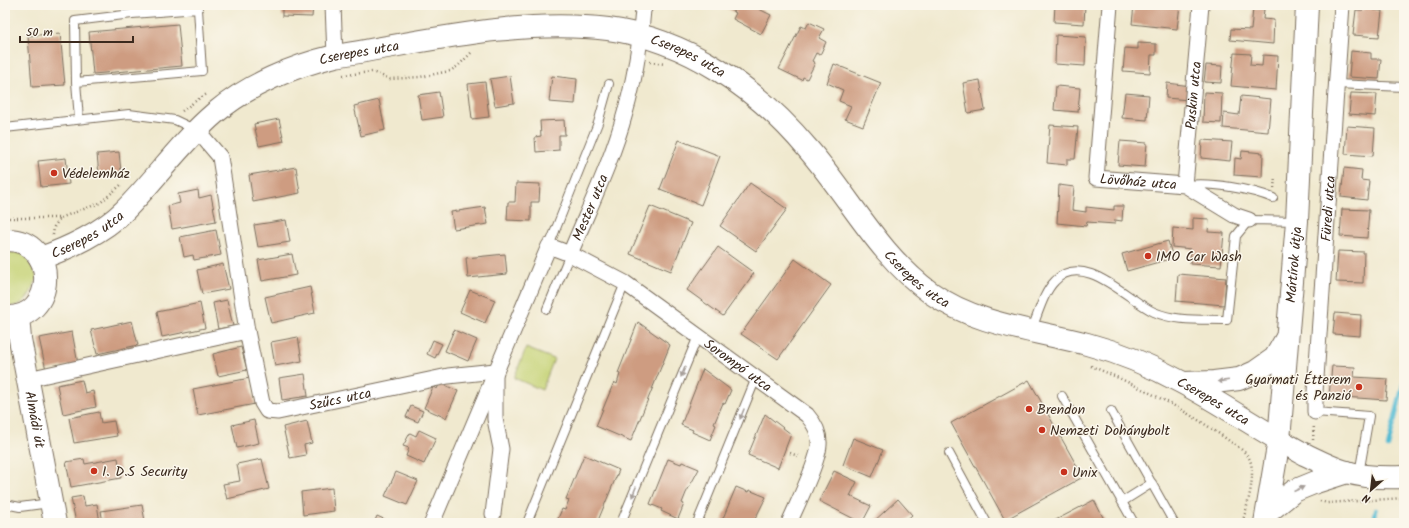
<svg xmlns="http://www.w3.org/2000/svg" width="1409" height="528" viewBox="0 0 1409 528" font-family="Kalam,sans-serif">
	<rect width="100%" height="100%" fill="#fbf7ec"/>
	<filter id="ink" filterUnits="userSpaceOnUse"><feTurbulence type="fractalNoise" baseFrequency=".025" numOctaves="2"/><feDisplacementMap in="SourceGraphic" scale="8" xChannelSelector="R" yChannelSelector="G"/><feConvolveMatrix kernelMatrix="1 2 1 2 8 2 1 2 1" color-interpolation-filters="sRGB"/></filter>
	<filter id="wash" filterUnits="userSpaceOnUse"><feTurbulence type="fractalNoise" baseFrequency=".012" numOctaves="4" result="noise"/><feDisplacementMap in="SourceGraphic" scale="16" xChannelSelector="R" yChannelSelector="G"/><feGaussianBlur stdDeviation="0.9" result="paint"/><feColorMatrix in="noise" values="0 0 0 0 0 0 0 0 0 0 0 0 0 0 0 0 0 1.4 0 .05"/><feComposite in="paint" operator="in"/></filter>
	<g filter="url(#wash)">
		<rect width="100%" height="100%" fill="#f0e9cf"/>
		<!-- green -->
		<path fill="#c4d273" stroke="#807e48" d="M5 249C25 249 31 261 37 278 31 293 25 309 5 306Z
			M526 348 554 359 542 390 514 378Z"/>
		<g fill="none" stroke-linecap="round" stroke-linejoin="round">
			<!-- stream -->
			<path stroke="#55bcd3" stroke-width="4.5" d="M1388 447 1404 381
				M1374 523 1376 510"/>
		</g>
		<g id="blocks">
			<!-- building -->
			<path fill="#ce9c81" d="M282 5H313L312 17 282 16Z
				M721 5H758L757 8 771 15 761 34 733 19 736 13Z
				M1055 5H1085L1084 24 1054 22Z
				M1134 5H1180L1177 29 1132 24Z
				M1363 6 1374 7V10L1382 11 1379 37 1353 35 1356 10H1363Z
				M1253 8 1264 9 1263 19 1274 20 1273 44 1230 40 1231 29 1251 30Z
				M809 22 824 29 819 38 826 42 820 55 816 53 812 61 815 63 807 79 803 77 802 80 779 69 801 26 806 28Z
				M178 24 182 66 93 74 89 32Z
				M60 33 65 85 32 87 28 36Z
				M1056 35 1086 37 1085 66 1055 64Z
				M1138 43 1156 44V55H1151L1150 73 1123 71 1125 48 1138 49Z
				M1351 51 1371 53V59H1381L1379 79 1349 77Z
				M1234 53 1251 54 1250 65 1262 66 1263 55 1278 56 1276 90 1231 86Z
				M834 64 881 83 863 126 845 119 851 106 839 101 843 90 827 83Z
				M1206 65 1222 66 1221 83 1204 82Z
				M510 76 514 103 495 106 490 79Z
				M552 76 577 79 575 104 549 102Z
				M980 80 985 110 968 113 963 83Z
				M485 82 489 117 472 119 468 84Z
				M1167 83 1191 86 1189 100 1166 98Z
				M1056 86 1080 88 1078 112 1054 110Z
				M439 92 443 117 422 120 418 95Z
				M1204 92 1222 93 1221 123 1203 122Z
				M1125 93 1149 95 1147 120 1122 118Z
				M1351 93 1377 94 1375 116 1349 114Z
				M1241 96 1271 99 1268 132 1223 128 1224 113 1239 115Z
				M379 100 385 130 361 136 354 106Z
				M279 119 284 141 259 146 254 124Z
				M564 120 565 135H559V150L536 152 535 137 541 136 540 121Z
				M1050 125 1078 127 1075 159H1067V165L1047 163Z
				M1347 126 1375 128 1373 156 1345 154Z
				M679 140 720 156 701 205 660 189Z
				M1202 140 1232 142 1230 161 1201 158Z
				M1120 141 1147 143 1145 167 1118 165Z
				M1242 151 1263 153 1262 177 1234 175 1235 158 1241 159Z
				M119 152 121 172 99 175 97 154Z
				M66 158 69 184 41 187 38 161Z
				M296 167 300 193 253 202 249 175Z
				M1344 168 1362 170 1361 180 1369 181 1367 200 1341 197Z
				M516 183 540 184 539 202H531V221L507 220 508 202H515Z
				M750 183 787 209 756 251 720 226Z
				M1059 185 1074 187 1072 210 1086 212V207L1114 210V206H1123L1122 221 1115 220V224L1087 222 1086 226 1057 223Z
				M198 190 199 198 211 195 216 221 172 229 168 206 180 203 178 194Z
				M650 206 691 223 671 271 630 254Z
				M485 207 488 224 454 229 451 212Z
				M1342 209 1369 210 1367 238 1340 236Z
				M1193 218 1209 219 1208 232 1224 233 1221 266 1190 264 1191 249 1172 247 1173 228 1193 230Z
				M286 220 290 242 258 247 254 225Z
				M216 230 221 255 194 260 193 255 184 257 180 237Z
				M1168 241 1173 258 1127 271 1122 254Z
				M718 247 754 273 723 316 687 290Z
				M1338 251 1364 252 1363 283 1336 282Z
				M292 254 296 275 262 281 258 260Z
				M505 254 507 274 468 278 466 258Z
				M795 259 831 285 778 359 741 334Z
				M223 264 229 289 202 294 197 270Z
				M1178 274 1226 278 1224 305 1176 301Z
				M310 287 315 313 271 323 265 297Z
				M470 290 495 300 485 323 460 312Z
				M227 300 233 326 218 329 213 303Z
				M200 303 205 328 162 337 157 312Z
				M1335 313 1361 315 1360 336 1333 334Z
				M132 321 138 345 97 354 91 330Z
				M638 322 670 345 631 441 596 426 614 382 617 384 620 374 618 373Z
				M454 330 477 340 468 361 445 351Z
				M72 332 78 364 46 370 39 338Z
				M298 337 302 361 275 366 271 342Z
				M433 340 442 344 435 358 427 354Z
				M241 347 247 370 218 376 213 354Z
				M1332 366 1355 367 1354 377 1388 379 1386 400 1329 396Z
				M703 369 731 390 725 404 723 403 714 424 716 425 710 440 692 432 693 430 681 425Z
				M305 374 308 396 282 400 279 378Z
				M250 378 255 404 198 415 193 389Z
				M82 380 85 393 93 391 96 407 63 414 57 385Z
				M1029 380 1083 477 1005 520 951 423Z
				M440 383 458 391 446 418 424 408 433 387 437 389Z
				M411 406 423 411 418 422 406 417Z
				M99 412 101 423 114 421 117 436 74 443 69 418Z
				M765 414 791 434 778 468 748 455Z
				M254 420 259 443 237 448 232 425Z
				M307 421 312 443 304 445 306 455 290 458 283 427Z
				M419 430 436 438 424 464 406 456 409 448 403 446 410 433 416 436Z
				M853 438 883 450 872 477 843 465Z
				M584 455 619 470 597 523H556L562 509 565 510 569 500 566 499Z
				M118 458 121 478 71 487 66 462 84 459 85 464Z
				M262 459 269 489 227 499 223 484 240 481 237 464Z
				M668 459 681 464 682 462 699 469 686 493 682 503 684 504 678 519 661 511 662 509 650 504Z
				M834 471 857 482 850 496 871 506 862 523 819 501Z
				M396 472 418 481 407 505 385 496Z
				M736 487 748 492 749 490 766 497 753 523H721Z
				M332 488 334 511 303 515 301 492Z
				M83 496 85 506 97 504 100 523H76L71 498Z
				M898 499 912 515 903 523H872Z
				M1094 500 1106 523H1050Z
				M142 505 145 521 103 523 101 511Z
				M377 516 393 523H374Z"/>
		</g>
	</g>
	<g filter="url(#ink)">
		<use href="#blocks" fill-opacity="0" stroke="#7a6d5c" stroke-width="1"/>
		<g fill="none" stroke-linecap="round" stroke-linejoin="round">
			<defs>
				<path id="lane" d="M76 82 75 21 132 14 198 9 202 71 76 82 79 119
					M1336 84 1404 87
					M5 128 129 114 175 120 196 130
					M1188 185C1211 182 1251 189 1273 198
					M549 246 598 123 609 84
					M547 309 570 254
					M1031 331C1038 315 1043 293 1055 281 1083 250 1129 301 1154 312 1177 322 1203 319 1227 320L1236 236 1249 220 1296 221
					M1062 396 1134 523
					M1111 411 1174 523
					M1315 412 1369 416 1359 474
					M949 453 987 523
					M1122 502 1152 483
					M5 504 20 507 50 503
					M527 523 625 283
					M621 523 698 336
					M697 523 756 378"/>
				<g id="street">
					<path d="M333 5 335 56"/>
					<path id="s1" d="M1110 5 1096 178 1185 185 1234 215 1249 220"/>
					<path id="s2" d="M197 130 220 157 247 331 262 403 267 411 278 412 448 376 495 371V419L501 449 493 514"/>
					<path id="s3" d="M1185 185 1201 5"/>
					<path id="s4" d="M570 254 625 283 807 415C814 423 820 433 819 445 818 462 797 505 789 523"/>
					<path d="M28 379 247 331"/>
					<path id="s5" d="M1315 412V392L1342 5"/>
					<path id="s6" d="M432 523 549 246 570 254C589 208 612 161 625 113 635 79 640 45 643 10L646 5"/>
				</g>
				<g id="secondary">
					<path d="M5 240C60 238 57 321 5 317"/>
					<path id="s7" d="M40 258C68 249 104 231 124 211 156 179 181 142 215 113 248 85 293 66 335 56 423 42 518 18 608 29 687 39 758 89 808 149 849 196 879 256 931 293 976 325 1034 330 1087 344 1121 353 1152 366 1183 383 1224 405 1263 432 1304 454 1317 460 1330 467 1343 471 1362 477 1385 478 1404 477"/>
					<path id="s8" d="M18 316 20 339 55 523"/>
					<path d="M1184 383 1214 382 1239 379 1255 372 1275 358 1286 339"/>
					<path d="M1268 512 1294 491 1316 482 1347 472"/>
					<path id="s9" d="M1265 523 1279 440 1297 221 1307 5"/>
				</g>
			</defs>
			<!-- lane casing -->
			<use href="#lane" stroke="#7a6d5c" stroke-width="10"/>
			<!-- street casing -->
			<use href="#street" stroke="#7a6d5c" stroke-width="17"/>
			<!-- secondary casing -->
			<use href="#secondary" stroke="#7a6d5c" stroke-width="24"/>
			<!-- path -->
			<path stroke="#7a6d5c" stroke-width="2.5" stroke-dasharray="1 3" stroke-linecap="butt" d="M528 8 537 5
				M650 62 665 64
				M343 75 372 72 390 79 420 77 450 71 458 66 473 51
				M182 111 197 100 207 94
				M1274 188 1275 177
				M5 218H60L100 203 122 184
				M53 235 54 227 60 218
				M1091 366C1139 386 1185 409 1228 440 1235 445 1246 451 1250 460 1256 476 1247 508 1242 523
				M1313 440 1314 425
				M790 453 798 456
				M1320 501 1327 503 1404 498"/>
			<!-- lane -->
			<use href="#lane" stroke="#fff" stroke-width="8"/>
			<!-- street -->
			<use href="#street" stroke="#fff" stroke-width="15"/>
			<!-- secondary -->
			<use href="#secondary" stroke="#fff" stroke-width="22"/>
		</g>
		<!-- one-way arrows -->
		<defs><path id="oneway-solid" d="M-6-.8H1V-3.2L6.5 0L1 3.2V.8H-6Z"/></defs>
		<g fill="#a79f9a">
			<use href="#oneway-solid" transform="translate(683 372) rotate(112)"/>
			<use href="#oneway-solid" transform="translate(1223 381) rotate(173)"/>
			<use href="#oneway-solid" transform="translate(742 414) rotate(112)"/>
			<use href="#oneway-solid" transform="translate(1299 489) rotate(-24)"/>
			<use href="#oneway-solid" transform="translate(634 492) rotate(112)"/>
		</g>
	</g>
	<!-- markers -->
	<g fill="#c8321e" stroke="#fbf7ec" stroke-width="1.5">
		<circle cx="54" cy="173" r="4"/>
		<circle cx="1148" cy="256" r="4"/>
		<circle cx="1359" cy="387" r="4"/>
		<circle cx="1029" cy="409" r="4"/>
		<circle cx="1042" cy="430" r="4"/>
		<circle cx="94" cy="471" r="4"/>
		<circle cx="1064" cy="472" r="4"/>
	</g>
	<g text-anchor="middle" stroke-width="3" stroke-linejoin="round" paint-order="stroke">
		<!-- street labels -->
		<g font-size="14" fill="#3b2a1e" stroke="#fbf7ec">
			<text dy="5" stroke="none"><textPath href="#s7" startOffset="389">Cserepes utca</textPath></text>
			<text dy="5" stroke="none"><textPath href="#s7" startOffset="725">Cserepes utca</textPath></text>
			<text dy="5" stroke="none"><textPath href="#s3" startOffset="90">Puskin utca</textPath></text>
			<text dy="5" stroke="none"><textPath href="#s1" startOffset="216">Lövőház utca</textPath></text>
			<text dy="5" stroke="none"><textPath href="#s6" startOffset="374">Mester utca</textPath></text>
			<text dy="5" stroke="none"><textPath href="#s5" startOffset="204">Füredi utca</textPath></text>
			<text dy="5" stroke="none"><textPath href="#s7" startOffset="53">Cserepes utca</textPath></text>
			<text dy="5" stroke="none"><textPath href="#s9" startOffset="260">Mártírok útja</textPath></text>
			<text dy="5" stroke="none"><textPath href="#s7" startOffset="1049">Cserepes utca</textPath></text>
			<text dy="5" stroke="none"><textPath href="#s4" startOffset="202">Sorompó utca</textPath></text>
			<text dy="5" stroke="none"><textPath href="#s2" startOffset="369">Szűcs utca</textPath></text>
			<text dy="5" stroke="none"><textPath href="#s7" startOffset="1373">Cserepes utca</textPath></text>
			<text dy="5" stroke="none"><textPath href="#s8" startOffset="105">Almádi út</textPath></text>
		</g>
		<!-- poi labels -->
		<g font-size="14" fill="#3b2a1e" stroke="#fbf7ec" text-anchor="start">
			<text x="62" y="178">Védelemház</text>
			<text x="1156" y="261">IMO Car Wash</text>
			<text x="1351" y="384" text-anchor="end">Gyarmati Étterem<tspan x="1351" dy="16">és Panzió</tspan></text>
			<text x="1037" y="414">Brendon</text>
			<text x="1050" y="435">Nemzeti Dohánybolt</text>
			<text x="102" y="476">I. D.S Security</text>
			<text x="1072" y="477">Unix</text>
		</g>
	</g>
	<!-- margin -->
	<rect width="1409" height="528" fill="none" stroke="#fbf7ec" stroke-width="20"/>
	<!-- north arrow -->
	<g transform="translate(1371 490) rotate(208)" stroke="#fbf7ec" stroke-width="3" paint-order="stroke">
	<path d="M0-3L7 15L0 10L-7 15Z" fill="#3b2a1e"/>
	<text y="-6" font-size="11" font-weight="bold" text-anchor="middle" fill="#3b2a1e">N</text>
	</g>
	<!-- scale -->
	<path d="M20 36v6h113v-6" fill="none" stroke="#3b2a1e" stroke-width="2"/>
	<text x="26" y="36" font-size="12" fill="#3b2a1e" stroke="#fbf7ec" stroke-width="3" paint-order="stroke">50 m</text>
</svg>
